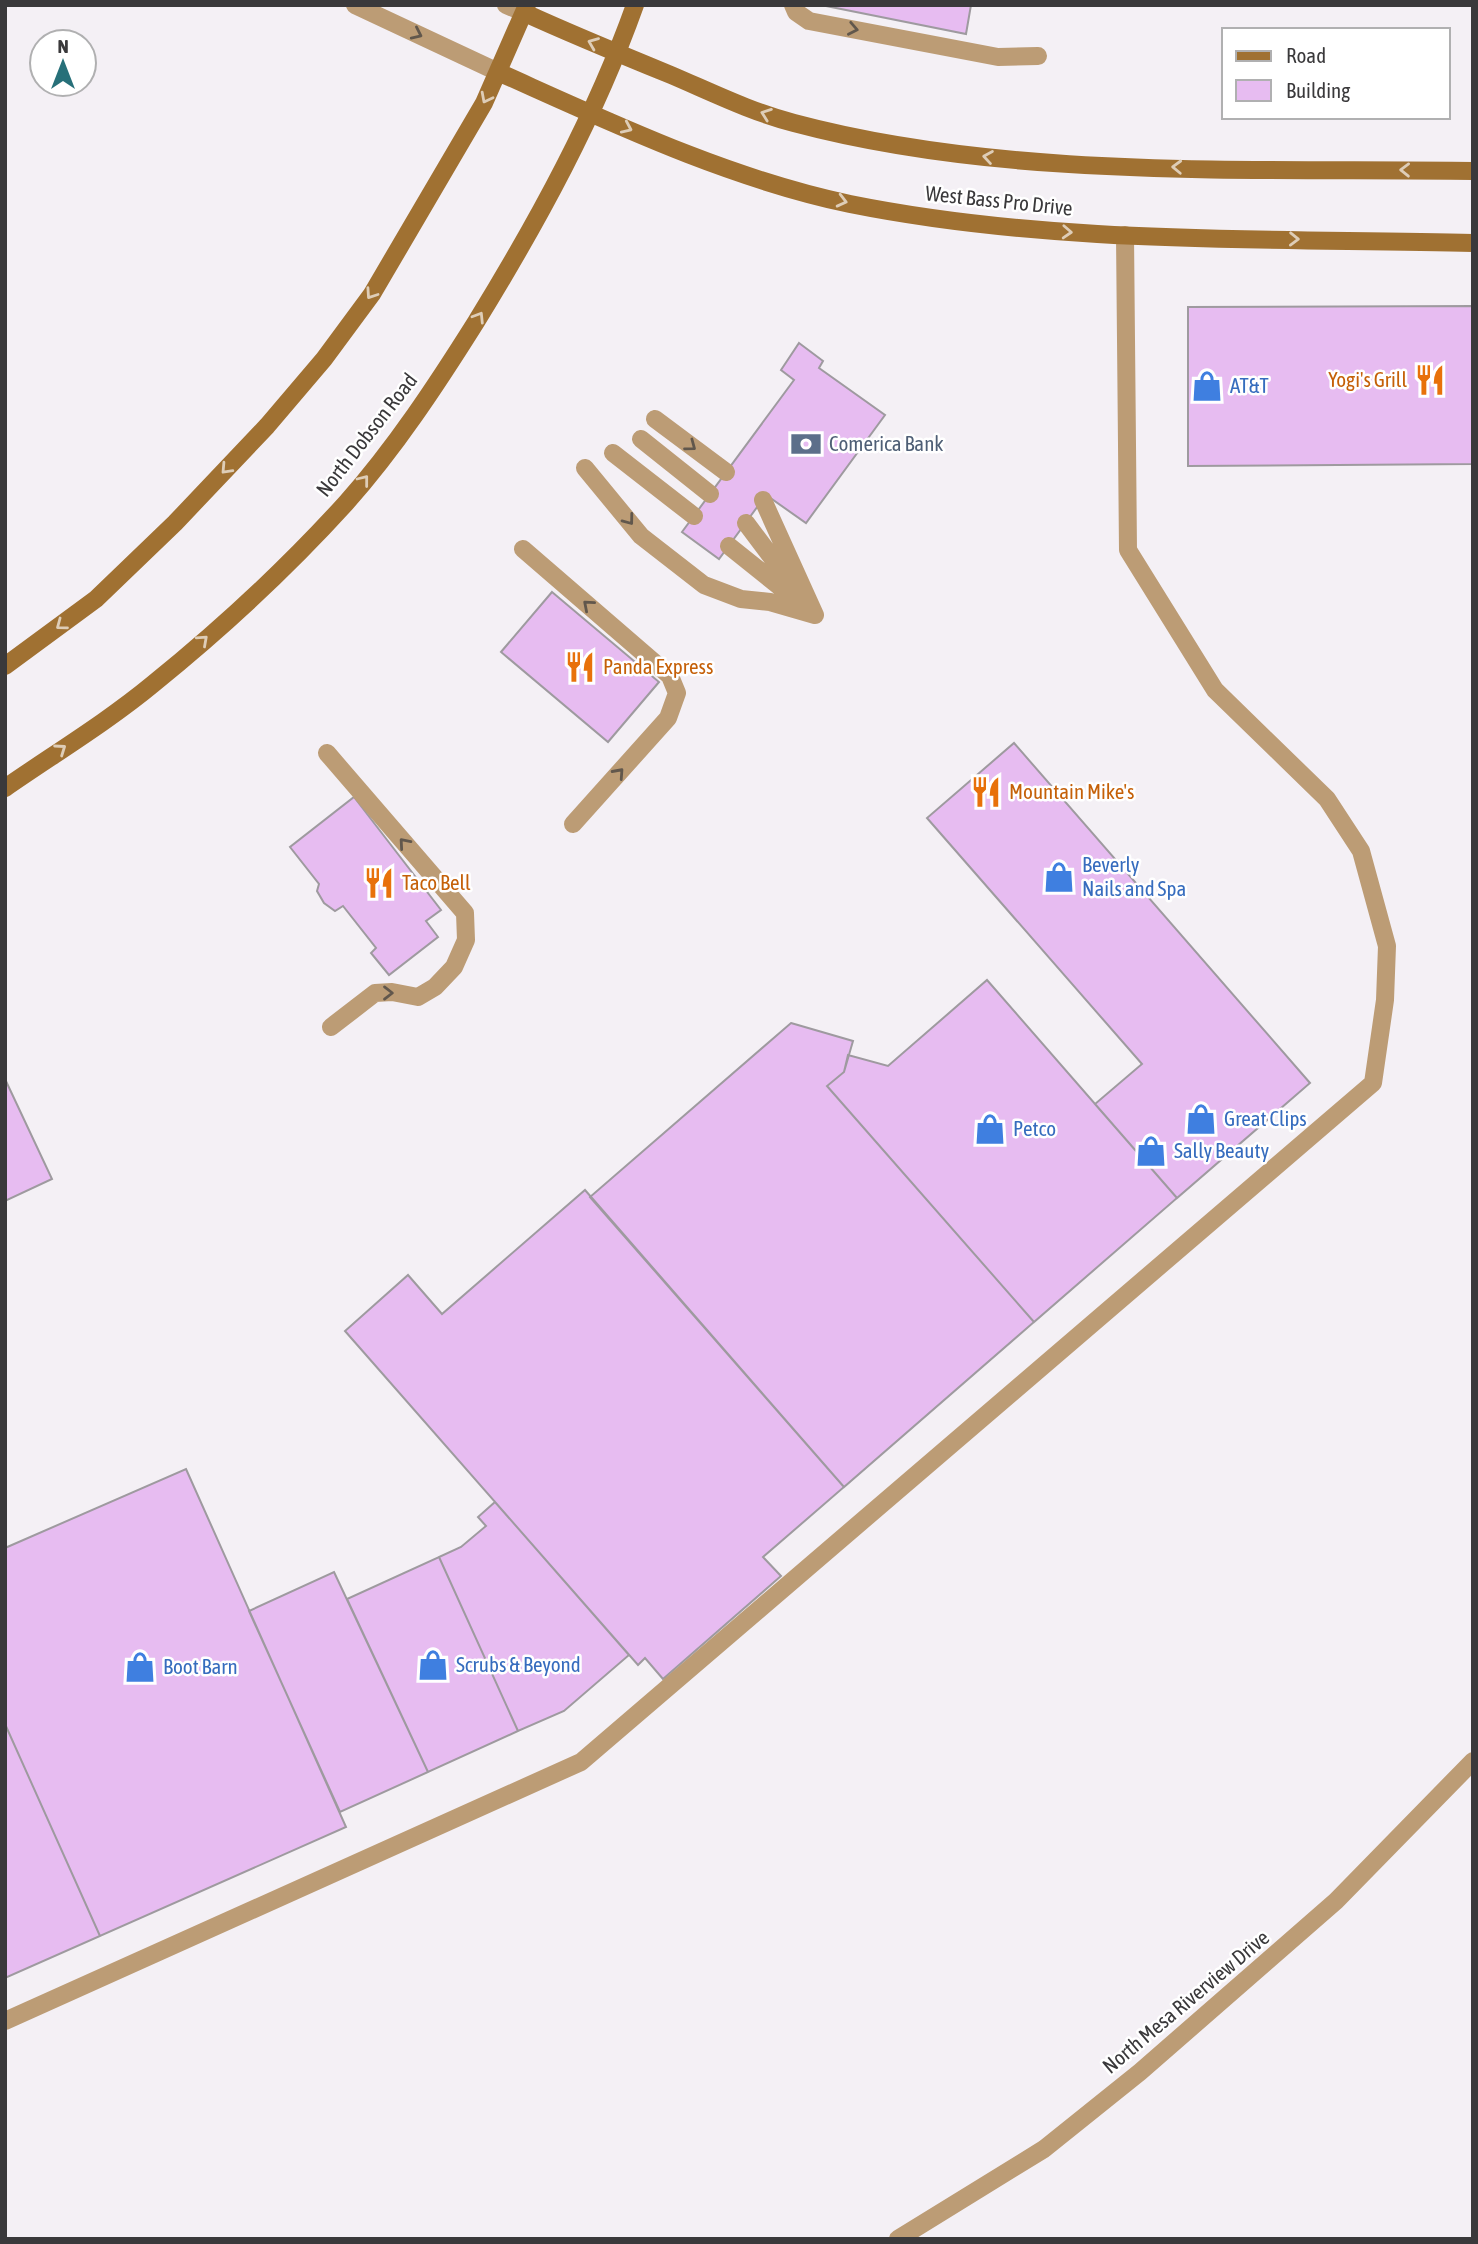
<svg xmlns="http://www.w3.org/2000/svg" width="1478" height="2244" viewBox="0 0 1478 2244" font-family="'Asap Condensed',sans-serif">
	<rect width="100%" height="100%" fill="#f4f0f5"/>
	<!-- building -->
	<path fill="#e7bcf1" stroke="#9e9a9f" stroke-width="2" d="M821 5H971L966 34Z
		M1473 306V464L1188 466V307Z
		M799 343 823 361 819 368 885 415 806 523 766 495 719 559 682 532 794 380 781 370Z
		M552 592 659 682 608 742 501 652Z
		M1014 743 1310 1083 1177 1198 1095 1104 1142 1064 927 818Z
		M354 797 441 910 426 921 438 937 389 975 371 953 376 948 343 906 335 911 324 903 317 891 319 884 290 847Z
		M987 980 1177 1198 1034 1322 827 1086 844 1072 848 1055 888 1066Z
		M791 1023 853 1041 844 1072 827 1086 1034 1322 844 1487 590 1197Z
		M5 1079 52 1179 5 1201Z
		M585 1190 844 1487 763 1557 781 1576 663 1679 645 1658 638 1665 345 1331 408 1275 442 1314Z
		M186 1469 346 1827 100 1936 5 1724V1548Z
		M495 1502 629 1655 564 1711 518 1731 439 1557 461 1547 486 1526 478 1517Z
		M439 1557 518 1731 428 1772 347 1599Z
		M334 1572 428 1772 340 1812 249 1611Z
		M5 1724 100 1936 5 1978Z"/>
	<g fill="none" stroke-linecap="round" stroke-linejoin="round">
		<!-- lane -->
		<path stroke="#bc9c75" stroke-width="18" d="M793 5 796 12 809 21 998 57 1038 56
			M655 419 726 472
			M641 439 710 494
			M613 453 694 516
			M585 468 641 536 704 585 741 599 770 602 815 615
			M763 500 815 615
			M746 523 794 587
			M729 546 794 598
			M523 549 670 676 677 693 668 718 573 824
			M327 753 465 913 466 940 454 967 435 987 418 997 392 992 375 993 331 1027
			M5 2021 581 1762 1373 1083 1385 1000 1387 946 1361 851 1327 799 1215 690 1128 550 1125 235"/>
		<!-- street -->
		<path stroke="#bc9c75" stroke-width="18" d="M355 5 498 72
			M506 5 525 13
			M898 2239 1044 2149 1140 2072 1336 1901 1473 1761"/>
		<!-- secondary -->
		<path stroke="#a07132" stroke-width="18" d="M525 13C573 35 622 55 671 75 711 92 751 112 794 123 1007 180 1253 168 1473 171
			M498 72C612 123 727 178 850 204 1054 245 1265 238 1473 243
			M5 666 96 599 175 523 267 426 324 359 372 294 484 103 527 5
			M5 788C54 754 107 722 153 684 221 629 287 568 346 503 395 448 437 384 476 322 538 221 595 117 635 5"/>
	</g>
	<!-- one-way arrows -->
	<defs><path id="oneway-chevron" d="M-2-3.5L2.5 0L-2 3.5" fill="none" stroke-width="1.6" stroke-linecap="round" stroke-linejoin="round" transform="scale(1.75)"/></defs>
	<g stroke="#61574c">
		<use href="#oneway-chevron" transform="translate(853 29) rotate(11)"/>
		<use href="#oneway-chevron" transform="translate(417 34) rotate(25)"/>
		<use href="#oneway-chevron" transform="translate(691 446) rotate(37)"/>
		<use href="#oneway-chevron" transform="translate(629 520) rotate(53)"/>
		<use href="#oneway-chevron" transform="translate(588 605) rotate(-139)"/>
		<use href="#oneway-chevron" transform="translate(619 773) rotate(-48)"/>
		<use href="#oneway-chevron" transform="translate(404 843) rotate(-131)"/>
		<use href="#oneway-chevron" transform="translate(388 993)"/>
	</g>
	<g stroke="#decdb7">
		<use href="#oneway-chevron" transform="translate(593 43) rotate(-158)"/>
		<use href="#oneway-chevron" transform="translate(486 98) rotate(117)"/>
		<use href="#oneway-chevron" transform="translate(766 114) rotate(-160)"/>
		<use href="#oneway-chevron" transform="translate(627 128) rotate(24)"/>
		<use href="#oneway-chevron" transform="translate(988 157) rotate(-171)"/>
		<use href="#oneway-chevron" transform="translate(1177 167) rotate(-178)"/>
		<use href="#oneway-chevron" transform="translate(1405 170) rotate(-179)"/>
		<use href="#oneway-chevron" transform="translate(842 201) rotate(14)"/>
		<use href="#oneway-chevron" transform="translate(1067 232) rotate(3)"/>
		<use href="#oneway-chevron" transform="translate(1294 239) rotate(1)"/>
		<use href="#oneway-chevron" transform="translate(371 294) rotate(124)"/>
		<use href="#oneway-chevron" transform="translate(479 317) rotate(-58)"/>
		<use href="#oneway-chevron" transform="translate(226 469) rotate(133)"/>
		<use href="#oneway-chevron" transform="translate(364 480) rotate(-52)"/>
		<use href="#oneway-chevron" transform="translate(61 625) rotate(143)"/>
		<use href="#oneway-chevron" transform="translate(203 640) rotate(-42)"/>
		<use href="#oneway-chevron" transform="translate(61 749) rotate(-35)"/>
	</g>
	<!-- icons -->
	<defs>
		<symbol id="restaurant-bare" viewBox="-9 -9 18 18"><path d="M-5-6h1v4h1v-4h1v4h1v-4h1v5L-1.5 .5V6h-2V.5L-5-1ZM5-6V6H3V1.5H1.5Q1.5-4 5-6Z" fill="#e8710a" stroke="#fff" stroke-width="2.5" paint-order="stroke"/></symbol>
		<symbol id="shop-bare" viewBox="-9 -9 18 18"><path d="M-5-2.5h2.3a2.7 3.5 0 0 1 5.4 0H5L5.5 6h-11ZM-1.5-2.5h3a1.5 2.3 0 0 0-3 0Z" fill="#3f7fe0" stroke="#fff" stroke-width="2.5" paint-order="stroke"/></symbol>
		<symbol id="bank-bare" viewBox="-9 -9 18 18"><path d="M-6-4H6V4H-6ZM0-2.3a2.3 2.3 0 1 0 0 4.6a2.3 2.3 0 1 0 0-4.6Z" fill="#5c6f8a" stroke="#fff" stroke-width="2.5" paint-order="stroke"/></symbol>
	</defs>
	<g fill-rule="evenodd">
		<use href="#restaurant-bare" x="1408" y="358" width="44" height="44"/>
		<use href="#shop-bare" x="1185" y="364" width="44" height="44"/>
		<use href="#bank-bare" x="784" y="422" width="44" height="44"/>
		<use href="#restaurant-bare" x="558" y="645" width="44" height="44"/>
		<use href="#restaurant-bare" x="964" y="770" width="44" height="44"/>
		<use href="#shop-bare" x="1037" y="855" width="44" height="44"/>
		<use href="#restaurant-bare" x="357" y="861" width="44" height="44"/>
		<use href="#shop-bare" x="1179" y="1097" width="44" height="44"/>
		<use href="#shop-bare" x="968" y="1107" width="44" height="44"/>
		<use href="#shop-bare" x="1129" y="1129" width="44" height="44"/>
		<use href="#shop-bare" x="411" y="1643" width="44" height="44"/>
		<use href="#shop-bare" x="118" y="1645" width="44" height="44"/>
	</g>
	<g text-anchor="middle" stroke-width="5" stroke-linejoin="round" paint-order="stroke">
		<!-- street labels -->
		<g font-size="21" fill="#3a393b" stroke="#fff">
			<text transform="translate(999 201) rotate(6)" y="7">West Bass Pro Drive</text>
			<text transform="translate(367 435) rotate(-52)" y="7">North Dobson Road</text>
			<text transform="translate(1186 2002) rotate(-40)" y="7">North Mesa Riverview Drive</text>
		</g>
		<!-- food labels -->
		<g font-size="21" fill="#c56008" stroke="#fff" text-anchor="start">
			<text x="1407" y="387" text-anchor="end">Yogi's Grill</text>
			<text x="603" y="674">Panda Express</text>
			<text x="1009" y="799">Mountain Mike's</text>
			<text x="402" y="890">Taco Bell</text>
		</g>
		<!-- shop labels -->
		<g font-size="21" fill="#366cbe" stroke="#fff" text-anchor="start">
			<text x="1230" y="393">AT&amp;T</text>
			<text x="1082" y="872">Beverly<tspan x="1082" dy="24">Nails and Spa</tspan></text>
			<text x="1224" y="1126">Great Clips</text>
			<text x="1013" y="1136">Petco</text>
			<text x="1174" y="1158">Sally Beauty</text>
			<text x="456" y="1672">Scrubs &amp; Beyond</text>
			<text x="163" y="1674">Boot Barn</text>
		</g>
		<!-- service labels -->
		<g font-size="21" fill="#4e5e75" stroke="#fff" text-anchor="start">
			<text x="829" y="451">Comerica Bank</text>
		</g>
	</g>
	<!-- border -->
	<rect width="1478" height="2244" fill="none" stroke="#3a393b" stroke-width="14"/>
	<!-- legend -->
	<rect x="1222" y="28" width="228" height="91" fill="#ffffff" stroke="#b0b0b1" stroke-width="2"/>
	<rect x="1236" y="51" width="35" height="10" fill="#a07132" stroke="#b0b0b1" stroke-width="2"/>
	<text x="1286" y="63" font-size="21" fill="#3a393b">Road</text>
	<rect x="1236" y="80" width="35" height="21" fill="#e7bcf1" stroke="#b0b0b1" stroke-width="2"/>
	<text x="1286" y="98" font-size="21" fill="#3a393b">Building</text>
	<!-- north arrow -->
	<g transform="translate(63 63)"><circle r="33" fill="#ffffff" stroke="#b0b0b1" stroke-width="2"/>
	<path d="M0-5L12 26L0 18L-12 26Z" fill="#277079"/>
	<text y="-10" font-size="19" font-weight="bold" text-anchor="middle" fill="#3a393b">N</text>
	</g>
</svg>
